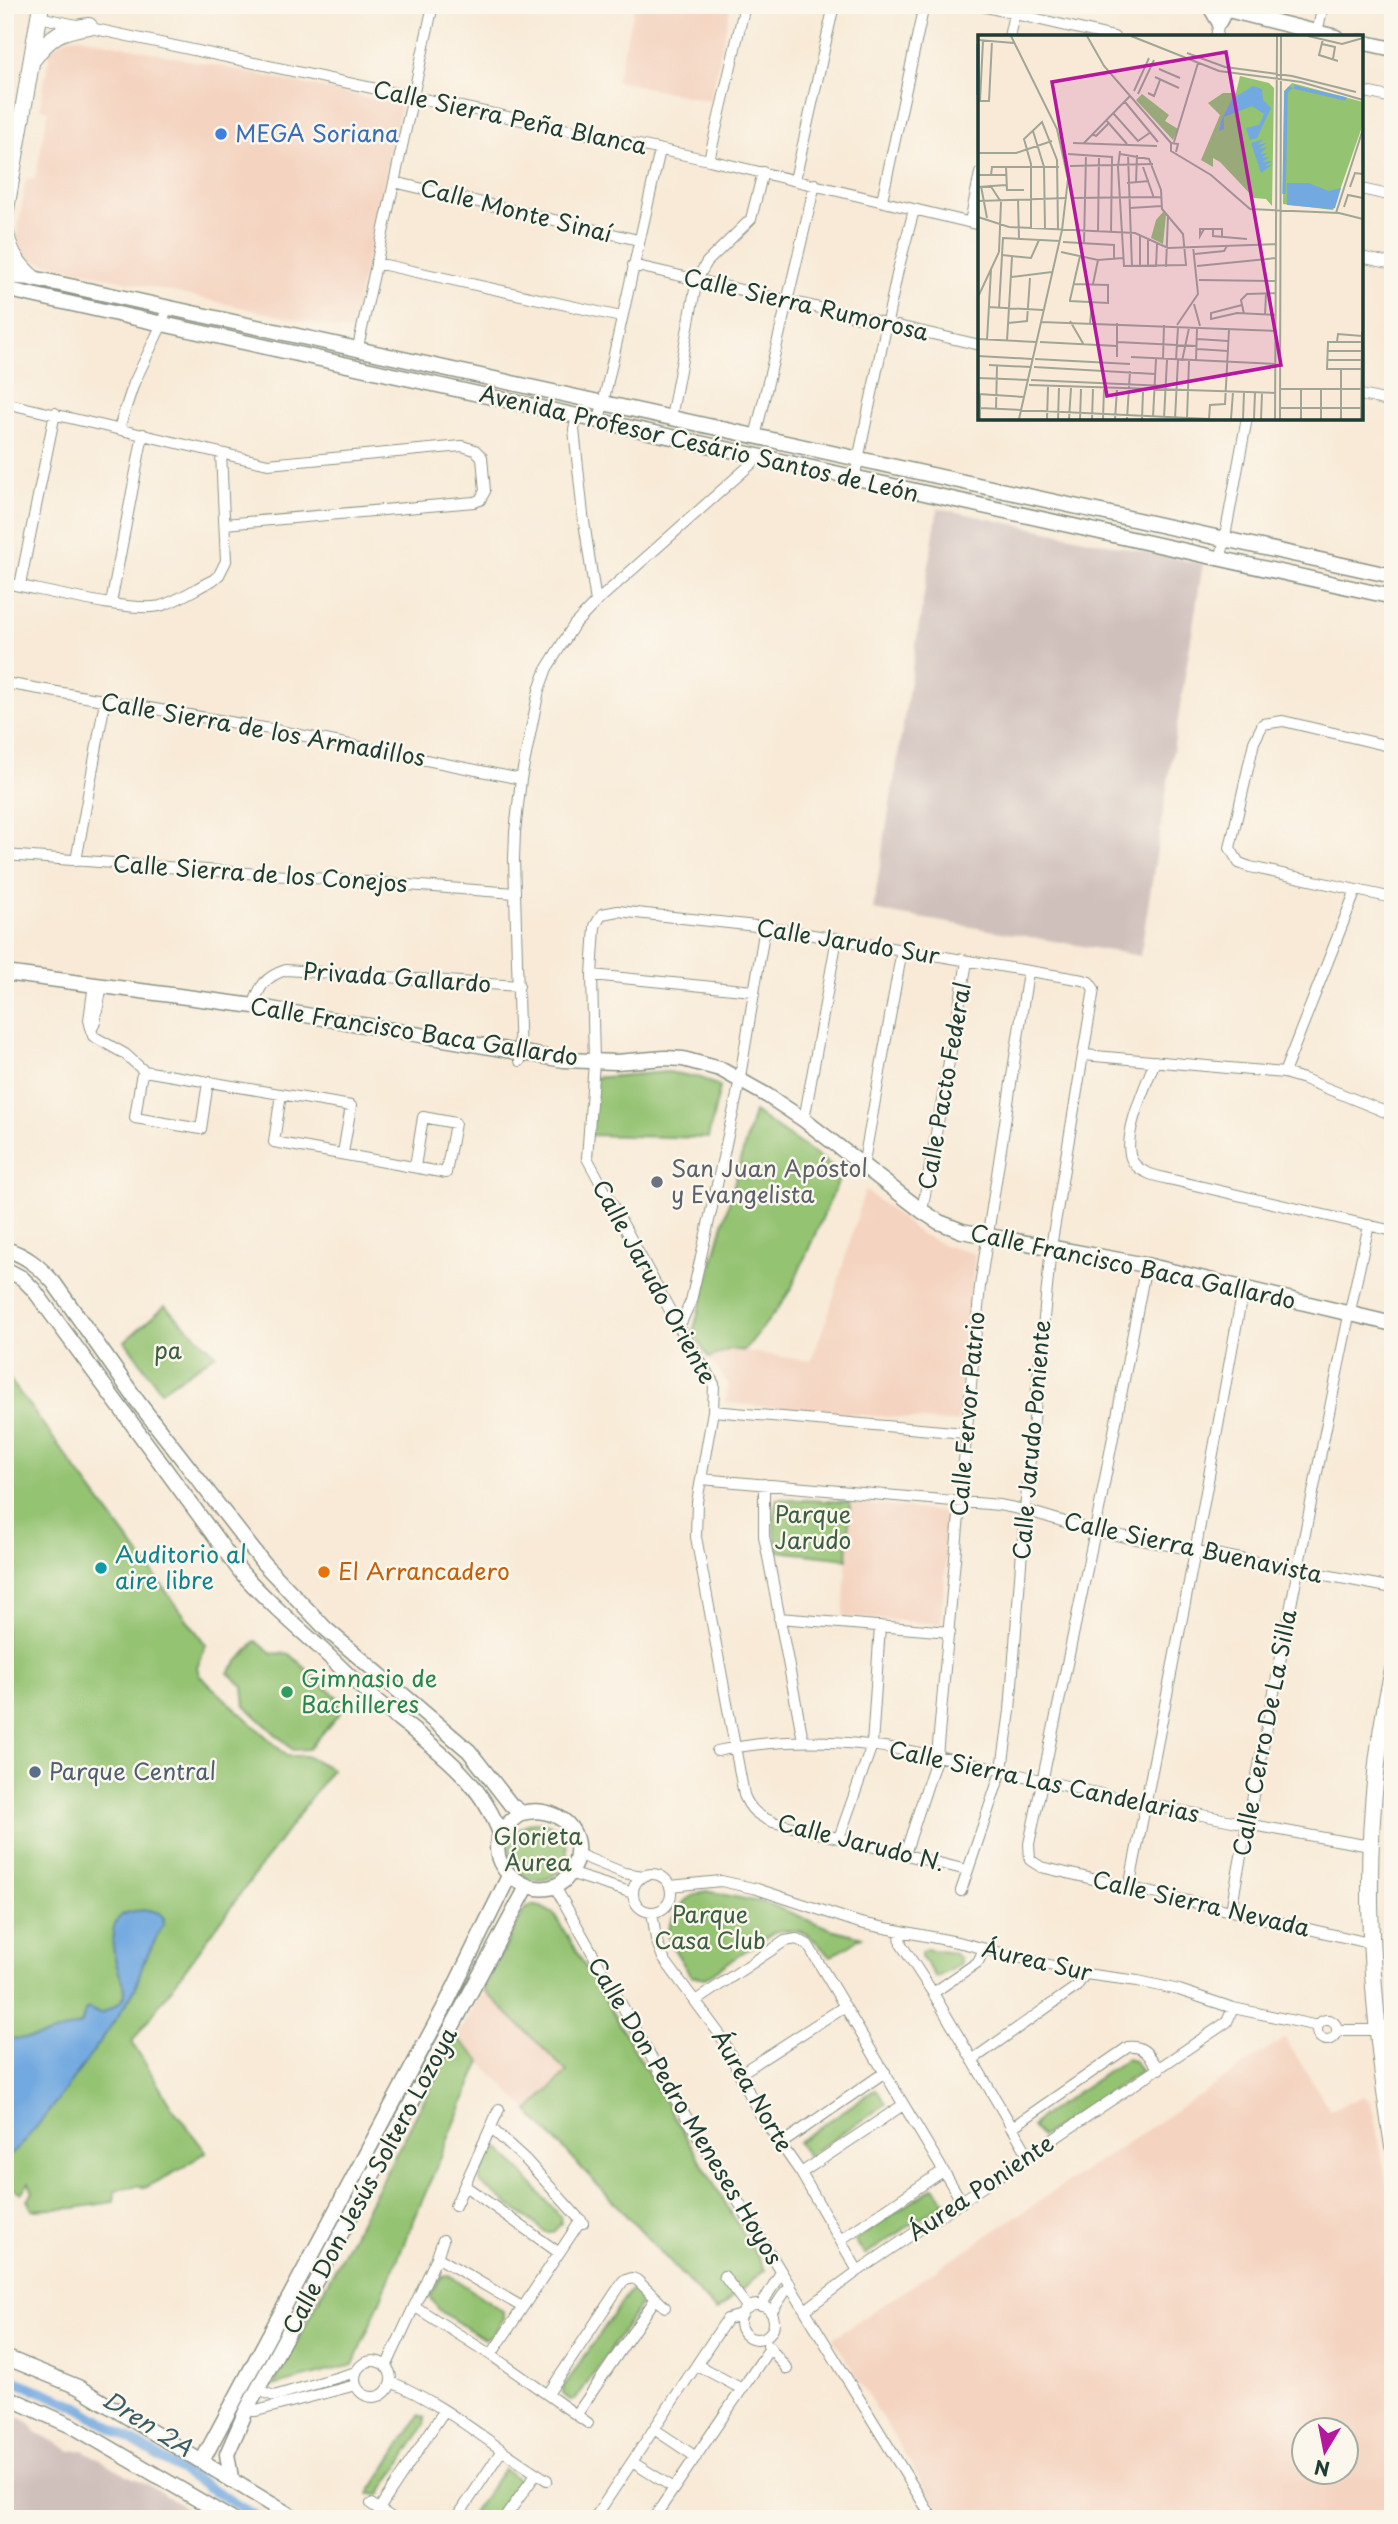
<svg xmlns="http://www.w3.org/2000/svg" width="1398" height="2524" viewBox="0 0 1398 2524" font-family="'Playpen Sans',sans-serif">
	<rect width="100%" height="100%" fill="#fbf7ec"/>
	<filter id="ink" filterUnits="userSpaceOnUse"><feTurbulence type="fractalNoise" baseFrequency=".0143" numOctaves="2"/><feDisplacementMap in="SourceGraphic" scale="14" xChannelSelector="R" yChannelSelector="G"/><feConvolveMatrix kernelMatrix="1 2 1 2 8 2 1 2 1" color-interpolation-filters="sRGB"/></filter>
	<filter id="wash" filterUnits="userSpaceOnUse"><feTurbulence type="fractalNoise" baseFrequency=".00686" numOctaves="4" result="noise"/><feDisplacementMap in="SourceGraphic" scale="28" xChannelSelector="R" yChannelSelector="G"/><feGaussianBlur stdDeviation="1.57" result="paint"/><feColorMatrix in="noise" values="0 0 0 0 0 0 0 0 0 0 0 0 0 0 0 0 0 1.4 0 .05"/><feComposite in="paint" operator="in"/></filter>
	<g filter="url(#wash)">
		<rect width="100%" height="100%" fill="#f8ead7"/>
		<!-- built -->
		<path fill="#f4d3c0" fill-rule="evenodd" d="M635 5H731L710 101 616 81Z
			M80 37 401 105 351 332 26 259 16 243 26 178 35 179 48 111 40 108 50 51 54 46 67 38Z
			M865 1190 919 1233 946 1246 975 1254 958 1423 726 1403 728 1383 709 1358 730 1349 811 1361 830 1309Z
			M850 1502 950 1513 941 1624 843 1617Z
			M483 1989 567 2072 528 2111 457 2038Z
			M1285 2038 1330 2110 1364 2096 1371 2102 1393 2214V2519H944L833 2338ZM1304 2430H1346V2472H1304Z"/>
		<!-- industrial -->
		<path fill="#d0c0bc" d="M938 508 1203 564 1140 956 873 910Z
			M11 2413 30 2423 36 2432 71 2451 83 2450 133 2478 146 2483 203 2519H5V2434Z"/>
		<!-- green -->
		<path fill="#94c372" stroke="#5a8053" stroke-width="2" d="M668 1072 701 1078 720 1087 708 1138 590 1135 593 1078Z
			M754 1112 842 1173 791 1289 779 1307 744 1351 730 1349 709 1358 693 1332Z
			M165 1306 216 1354 161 1391 125 1341Z
			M5 1373 206 1645 197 1667 199 1675 287 1756H307L332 1769 132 2042 171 2106 206 2152 183 2168 145 2188 137 2185 115 2191 114 2202 74 2208 32 2210 27 2200 33 2192 29 2183 21 2193 5 2183Z
			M777 1499 850 1502 847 1559 778 1551 773 1520Z
			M256 1641 272 1653 290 1654 338 1698 340 1713 309 1749 293 1750 245 1706 243 1686 228 1673Z
			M509 1851a29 29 0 1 1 58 0a29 29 0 1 1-58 0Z
			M706 1891 769 1904 831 1929 862 1937 830 1957C813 1936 802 1925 774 1932L705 1978 691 1976 674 1949 667 1932C674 1911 684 1895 706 1891Z
			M531 1905 541 1907 554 1914 765 2270 716 2311 528 2111 567 2072 483 1989 524 1911Z
			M926 1949 954 1953 960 1958V1964L936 1978 921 1957V1952Z
			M457 2038 481 2061 353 2365 273 2386Z
			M1126 2059 1134 2061 1141 2072 1041 2137 1032 2127 1040 2118Z
			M876 2089 886 2104 807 2156 798 2142Z
			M493 2149H501L560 2216 561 2224 553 2232H546L480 2183V2175Z
			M934 2187 945 2202 865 2255 855 2240Z
			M449 2275 504 2312V2318L491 2337 484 2339 439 2310 430 2296 442 2276Z
			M634 2289 642 2296V2303L576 2399 570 2400 563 2394V2388L629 2292Z
			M419 2415 425 2418V2425L380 2495 369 2494Z
			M504 2469 519 2480 493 2519H468Z"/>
		<!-- water -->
		<path fill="#72a9e0" stroke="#48738a" stroke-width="2" d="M149 1910 159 1913 164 1918 163 1925 143 1964 135 1989C119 2016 27 2149 5 2158V2110L8 2100 5 2096V2038C34 2041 55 2033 81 2024L86 2009 89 2008 100 2014C108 2010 123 2004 125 1994 126 1989 122 1983 121 1978 115 1963 105 1927 122 1915 129 1910 140 1911 149 1910Z"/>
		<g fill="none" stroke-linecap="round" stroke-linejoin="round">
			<!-- canal -->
			<path stroke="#72a9e0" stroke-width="10" d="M5 2377 75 2405 260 2519"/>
		</g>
	</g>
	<g filter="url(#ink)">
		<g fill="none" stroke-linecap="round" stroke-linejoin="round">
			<defs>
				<path id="street" d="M977 5 1114 37
					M39 17 709 160 980 225
					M1317 33 1323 5
					M1009 37 1016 5
					M1216 37 1219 22
					M1361 91 1393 98
					M709 160 745 5
					M795 180 834 5
					M394 182 638 240
					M1361 189 1393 196
					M882 200 924 5
					M970 222 980 173
					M1361 257 1393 264
					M376 263 621 317
					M633 265 980 345
					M358 347 433 5
					M1361 395 1393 402
					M5 403 268 464 462 446 475 450 482 457 485 491 480 500 474 502 225 524
					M577 416 574 429 583 515 596 602
					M671 418 697 279 707 262 751 219 763 172
					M599 421 660 150
					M119 428 134 383 162 324 167 307
					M755 437 815 184
					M854 479 898 270 914 210
					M1221 558 1247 418
					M5 583C39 589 131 613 160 606 178 601 196 588 213 580L219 575 226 561 221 453
					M20 585 55 413
					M111 603 143 434
					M5 683 270 729 521 779
					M1393 747 1283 721 1263 724 1254 742 1230 848 1239 863 1250 867 1393 898
					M5 855 515 893
					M76 861 105 701
					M592 975 753 991
					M94 984 89 1020 93 1036 125 1054 144 1071 351 1106 343 1153
					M254 1006C258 987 266 976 286 970L519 986
					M91 1031 95 1022 102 985
					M1084 1055 1284 1073 1304 1079 1393 1115
					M520 1061 514 859 515 832 521 779 539 690 547 668 574 625 596 602 758 458
					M1155 1061C1147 1083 1119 1141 1133 1162 1141 1174 1160 1177 1173 1180L1393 1231
					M144 1071 141 1078 135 1118 201 1129 208 1082
					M1284 1073 1356 890
					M281 1094 274 1142 446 1173 455 1123 423 1117 415 1167
					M804 1120 837 938
					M863 1167 902 950
					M922 1211 967 962
					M1146 1265 1095 1531 1029 1844 1030 1860 1041 1867 1369 1943
					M679 1327 691 1301 737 1095 765 927
					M713 1411 965 1433
					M701 1479 999 1505 1025 1510 1095 1531 1393 1588
					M764 1484V1536L803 1740
					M779 1618 950 1632
					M717 1751C849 1723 961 1763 1088 1791 1182 1812 1276 1830 1370 1846
					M839 1838 872 1745 880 1626
					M577 1854 624 1873 643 1876
					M905 1854 937 1756 980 1286 1028 972
					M569 1873 633 1893
					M633 1893a19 19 0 1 1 38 0a19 19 0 1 1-38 0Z
					M554 1885 671 2092 933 2519
					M670 1886 721 1881 757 1889 860 1923 962 1943 1085 1974 1138 1981 1179 1990 1233 2008 1318 2026
					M1129 1888 1195 1552 1243 1289
					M961 1891 1002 1769 1010 1711 1025 1510 1051 1247 1094 989 1089 982 1083 980 765 927 618 911 602 914 595 926 592 975 594 1062 587 1158 679 1327 714 1384 713 1411 697 1502 696 1537 744 1795C750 1810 758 1816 773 1822L967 1870
					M1231 1911C1244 1834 1261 1759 1276 1682 1306 1530 1334 1377 1369 1225
					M652 1912 656 1939 663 1958 721 2036 759 2113 801 2173 858 2271
					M900 1933 901 1944 933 1993 1029 2156
					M933 1993 978 1962 984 1949
					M697 2000 785 1941 797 1939 808 1945 962 2202
					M1317 2030a10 10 0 1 1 20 0a10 10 0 1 1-20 0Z
					M1337 2030H1377
					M972 2060 1076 1987 1085 1974
					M741 2073 845 2006
					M491 2128 526 2160 583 2223
					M1011 2128 1128 2047C1145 2045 1150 2057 1159 2069
					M781 2144 885 2072
					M801 2173 903 2105
					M465 2186 558 2252
					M455 2206 499 2109
					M840 2240 943 2171
					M437 2257 522 2307
					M724 2276 748 2308
					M740 2322a17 17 0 1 1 34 0a17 17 0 1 1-34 0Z
					M414 2306 491 2355 588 2423
					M761 2306 781 2272
					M805 2310 858 2271 1227 2022 1233 2008
					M771 2313 790 2284
					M768 2345 787 2369
					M491 2355 581 2220
					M355 2379a18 18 0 1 1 36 0a18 18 0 1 1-36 0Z
					M697 2365 742 2389
					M386 2367 437 2257 443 2240
					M391 2382C448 2405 495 2449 547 2480
					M258 2390 274 2396 356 2372
					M548 2394 623 2281 632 2278 637 2280 665 2307
					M246 2411H256L356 2385
					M577 2414 656 2298
					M654 2429 696 2457
					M632 2462 674 2488
					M371 2504 391 2517
					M379 2509 444 2411
					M456 2519 502 2450
					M504 2519 536 2474
					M594 2519 727 2319 742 2315
					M653 2519 770 2348"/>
				<path id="secondary" d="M1208 5 1336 37
					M1209 5 1219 22 1228 5
					M1361 42 1393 49
					M5 276 33 278 1393 576
					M5 289 1393 597
					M5 973 254 1006 564 1060 616 1062 665 1058 683 1059 720 1069 768 1096 804 1120 922 1211 939 1222 962 1231 1146 1265 1393 1324
					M5 1249C26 1255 40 1267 54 1283L138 1402 264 1564 326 1629 469 1751 511 1805 522 1813C552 1805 584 1825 576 1859 558 1929 449 1858 522 1813
					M5 1269 22 1278 34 1290 240 1571C264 1598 290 1621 317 1645 339 1665 360 1688 384 1707 430 1745 480 1776 501 1836
					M5 2357 78 2387 296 2519
					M5 2396 76 2428 231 2519
					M202 2461 446 2004 509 1876
					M231 2478 227 2454 246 2411 527 1887"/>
				<path id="primary" d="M34 58C51 35 61 30 89 26
					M5 215 41 5
					M5 229C9 251 16 263 33 278
					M1393 1670C1357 1827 1368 1988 1393 2146"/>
			</defs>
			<!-- street casing -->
			<use href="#street" stroke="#8c9486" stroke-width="12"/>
			<!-- secondary casing -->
			<use href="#secondary" stroke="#8c9486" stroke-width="17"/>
			<!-- primary casing -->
			<use href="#primary" stroke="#8c9486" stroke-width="18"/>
			<!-- street -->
			<use href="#street" stroke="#fff" stroke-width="10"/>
			<!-- secondary -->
			<use href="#secondary" stroke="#fff" stroke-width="14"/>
			<!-- primary -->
			<use href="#primary" stroke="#fff" stroke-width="16"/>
		</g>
	</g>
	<!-- markers -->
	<circle fill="#3f7fe0" stroke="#fbf7ec" stroke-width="2.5" cx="221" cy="134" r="7"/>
	<circle fill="#6b7280" stroke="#fbf7ec" stroke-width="2.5" cx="657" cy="1182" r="7"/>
	<circle fill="#0f9aa8" stroke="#fbf7ec" stroke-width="2.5" cx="101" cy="1568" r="7"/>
	<circle fill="#e8710a" stroke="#fbf7ec" stroke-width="2.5" cx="324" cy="1572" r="7"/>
	<circle fill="#2e9e5b" stroke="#fbf7ec" stroke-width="2.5" cx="287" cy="1692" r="7"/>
	<circle fill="#5c6f8a" stroke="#fbf7ec" stroke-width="2.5" cx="35" cy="1772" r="7"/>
	<g text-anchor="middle" stroke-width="5" stroke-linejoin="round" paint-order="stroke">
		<!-- street labels -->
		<g font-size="23" fill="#1f3d34" stroke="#fbf7ec">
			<text transform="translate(510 118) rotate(12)" y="8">Calle Sierra Peña Blanca</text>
			<text transform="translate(516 211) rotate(14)" y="8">Calle Monte Sinaí</text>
			<text transform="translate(806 305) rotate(13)" y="8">Calle Sierra Rumorosa</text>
			<text transform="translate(699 444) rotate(13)" y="8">Avenida Profesor Cesário Santos de León</text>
			<text transform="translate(263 730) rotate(10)" y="8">Calle Sierra de los Armadillos</text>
			<text transform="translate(260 874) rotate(4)" y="8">Calle Sierra de los Conejos</text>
			<text transform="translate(848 942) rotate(9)" y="8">Calle Jarudo Sur</text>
			<text transform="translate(397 978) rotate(4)" y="8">Privada Gallardo</text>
			<text transform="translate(414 1032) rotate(9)" y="8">Calle Francisco Baca Gallardo</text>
			<text transform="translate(945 1086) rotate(-80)" y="8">Calle Pacto Federal</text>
			<text transform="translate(1133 1267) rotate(12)" y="8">Calle Francisco Baca Gallardo</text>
			<text transform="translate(654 1282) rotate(61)" y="8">Calle Jarudo Oriente</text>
			<text transform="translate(968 1414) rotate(-85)" y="8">Calle Fervor Patrio</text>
			<text transform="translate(1032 1440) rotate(-85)" y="8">Calle Jarudo Poniente</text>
			<text transform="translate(1193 1548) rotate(12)" y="8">Calle Sierra Buenavista</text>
			<text transform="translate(1265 1733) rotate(-79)" y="8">Calle Cerro De La Silla</text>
			<text transform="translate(1044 1782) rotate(12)" y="8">Calle Sierra Las Candelarias</text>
			<text transform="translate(861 1843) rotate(14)" y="8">Calle Jarudo N.</text>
			<text transform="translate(1201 1904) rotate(13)" y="8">Calle Sierra Nevada</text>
			<text transform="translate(1037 1961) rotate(13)" y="8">Áurea Sur</text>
			<text transform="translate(752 2091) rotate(60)" y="8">Áurea Norte</text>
			<text transform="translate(685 2111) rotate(59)" y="8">Calle Don Pedro Meneses Hoyos</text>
			<text transform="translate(370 2181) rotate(-62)" y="8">Calle Don Jesús Soltero Lozoya</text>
			<text transform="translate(981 2188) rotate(-34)" y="8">Áurea Poniente</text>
		</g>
		<!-- shop labels -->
		<g font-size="23" fill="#366cbe" stroke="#fbf7ec" text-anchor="start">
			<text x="235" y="142">MEGA Soriana</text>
		</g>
		<!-- worship labels -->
		<g font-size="23" fill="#5b616d" stroke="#fbf7ec" text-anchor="start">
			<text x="671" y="1177">San Juan Apóstol<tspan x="671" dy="26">y Evangelista</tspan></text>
		</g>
		<!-- park labels -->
		<g font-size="23" fill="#3c5e44" stroke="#fbf7ec">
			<text x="168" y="1359">pa</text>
			<text x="813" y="1523">Parque<tspan x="813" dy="26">Jarudo</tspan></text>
			<text x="538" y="1845">Glorieta<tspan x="538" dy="26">Áurea</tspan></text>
			<text x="710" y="1923">Parque<tspan x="710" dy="26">Casa Club</tspan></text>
		</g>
		<!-- culture labels -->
		<g font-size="23" fill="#0d838f" stroke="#fbf7ec" text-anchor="start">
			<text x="115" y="1563">Auditorio al<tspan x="115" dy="26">aire libre</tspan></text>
		</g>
		<!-- food labels -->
		<g font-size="23" fill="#c56008" stroke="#fbf7ec" text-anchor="start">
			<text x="338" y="1580">El Arrancadero</text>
		</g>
		<!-- leisure labels -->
		<g font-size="23" fill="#27864d" stroke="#fbf7ec" text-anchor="start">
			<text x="301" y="1687">Gimnasio de<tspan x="301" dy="26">Bachilleres</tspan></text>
		</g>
		<!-- service labels -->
		<g font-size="23" fill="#4e5e75" stroke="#fbf7ec" text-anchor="start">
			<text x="49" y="1780">Parque Central</text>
		</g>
		<!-- water labels -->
		<g font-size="24" font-style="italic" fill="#385d68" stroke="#fbf7ec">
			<text transform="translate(147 2424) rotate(32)" y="8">Dren 2A</text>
		</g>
	</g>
	<!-- overview -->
	<g transform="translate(978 35)">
		<rect width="385" height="385" fill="#f8ead7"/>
		<path d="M262 41 291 48 296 53 294 171 288 164 276 163 242 127 235 123V132L223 125 242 80 230 68 245 58H258ZM314 48 385 67V89L355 175 305 169 306 56ZM164 59 191 80 187 86 200 94 195 105 158 65ZM185 177 188 180 185 209 173 203 178 185Z" fill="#94c372"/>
		<path d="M275 51 284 54 285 65 293 73 279 103 272 105 268 93 281 90 286 79 274 71 246 82V94L241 96 243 86 254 64ZM286 104 279 110 288 108 281 114 289 112 282 119 290 118 283 123 292 122 284 127 294 126 286 132 295 129 283 138 273 108ZM309 148H330L351 156 363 153 357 173 353 174 309 170Z" fill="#72a9e0"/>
		<path fill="none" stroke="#72a9e0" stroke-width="3.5" d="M0 9V60M316 52 368 64M306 159 308 57 313 52"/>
		<path fill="none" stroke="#a1a596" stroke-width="2" d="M33 1 79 94 90 144 84 195 41 384M109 1 126 31 193 108M153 1 241 36 323 47 385 65M330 1 364 9 385 3M345 4 341 20 360 26M0 5 36 8M344 9 357 12 355 24M209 18 247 32 314 41 378 57M181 34 202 43M177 42 201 53M156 56 171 23M170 58 176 61 182 45M160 59 176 25M0 66H11L14 6M2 66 5 6M147 67 180 107M135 78 160 106 173 97M128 85 149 109M55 96 66 132 67 194M114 99 118 101 131 88M196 107 220 28M95 108 179 111M106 108 152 61M198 117 200 109 193 108V116L233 140 272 174 361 178 385 184M0 118H38L74 106M90 119 134 122 133 198M142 119 171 124 183 155 184 174 205 199 208 230 146 231 140 132 142 116M150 120 154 232M28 131 29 155H46M92 131 175 129M165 132 176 163M0 140H28M13 140 14 132H81M149 148 171 146M158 148 159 120M12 150 23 167 21 217M3 151 9 183M0 152 28 150M372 152 377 138 385 139M93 163 184 162M40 164 41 204M0 166 89 163M366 172 370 160 385 163M152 173 184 171M358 178 385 94M0 182 31 192 157 198 190 213 298 209M53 194V129L46 104 64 87 79 125 80 195M226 194 222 201V194H244V201M235 195V201L269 204M120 197 121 120M85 207 136 210V224M106 208 108 120M83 217 120 225 145 223M217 219 246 216 249 211M24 220 53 223 61 205M219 231 298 223M162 232V200M170 232V205M178 232 179 209M188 232 190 180M33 242 74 237M221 245 298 246M96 249 130 250V268L92 266V265L102 221M115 249 120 225M0 262 21 217M216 269 222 291M264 270 233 278V284L259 278 298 280M10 272 65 275M21 273 25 203 82 206M266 279 263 265 269 259 298 258M287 280 288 258M92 286 106 310M63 287 298 296M30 288 49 286 52 243M139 288V322M112 289 114 268M199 290 220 259 215 211M0 304 58 307M219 304 250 306M9 305 13 235M29 306 34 222M62 307 139 311M139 307 219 311M359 307 360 299 384 301M384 307H350L349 334H385M219 314 250 316M349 316H384M0 321 54 324M153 322 297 329M57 324 152 329M185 324 186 290M198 325 200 292M349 325H383M204 326 211 293M218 326 219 292M11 330 53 332M56 332 177 339M363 334V384M0 343 51 345M53 345 188 351M51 350 298 358M0 354 1 359 46 362M302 354H385M323 354V384M343 354V384M2 373 232 384M303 373H384M18 374 19 331M175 382 178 324M186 383 189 325M209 383 211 326M2 384V359M69 384 70 352M80 384 81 353M91 384 93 353M102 384 103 354M114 384 115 354M125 384 126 354M137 384 139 355M149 384 152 336M164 384 165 357M197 384 200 325M231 384 232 370 247 369 251 295M253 384 255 357M265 384 266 357M276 384 277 357M283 384 284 358M297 384 299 1M302 384 303 1M383 384 384 297"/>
		<path fill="#b5179e" fill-opacity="0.15" stroke="#b5179e" stroke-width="3.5" d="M248 17 303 330 129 361 74 47Z"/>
		<rect width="385" height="385" fill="none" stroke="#1f3d34" stroke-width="3.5"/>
	</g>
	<!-- margin -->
	<rect width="1398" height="2524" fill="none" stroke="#fbf7ec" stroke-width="28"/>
	<!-- north arrow -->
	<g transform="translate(1325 2451) rotate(190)"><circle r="33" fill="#fbf7ec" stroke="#a3ada2" stroke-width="2"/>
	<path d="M0-5L12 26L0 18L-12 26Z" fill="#b5179e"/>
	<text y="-10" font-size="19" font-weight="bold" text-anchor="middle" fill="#1f3d34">N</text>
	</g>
</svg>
